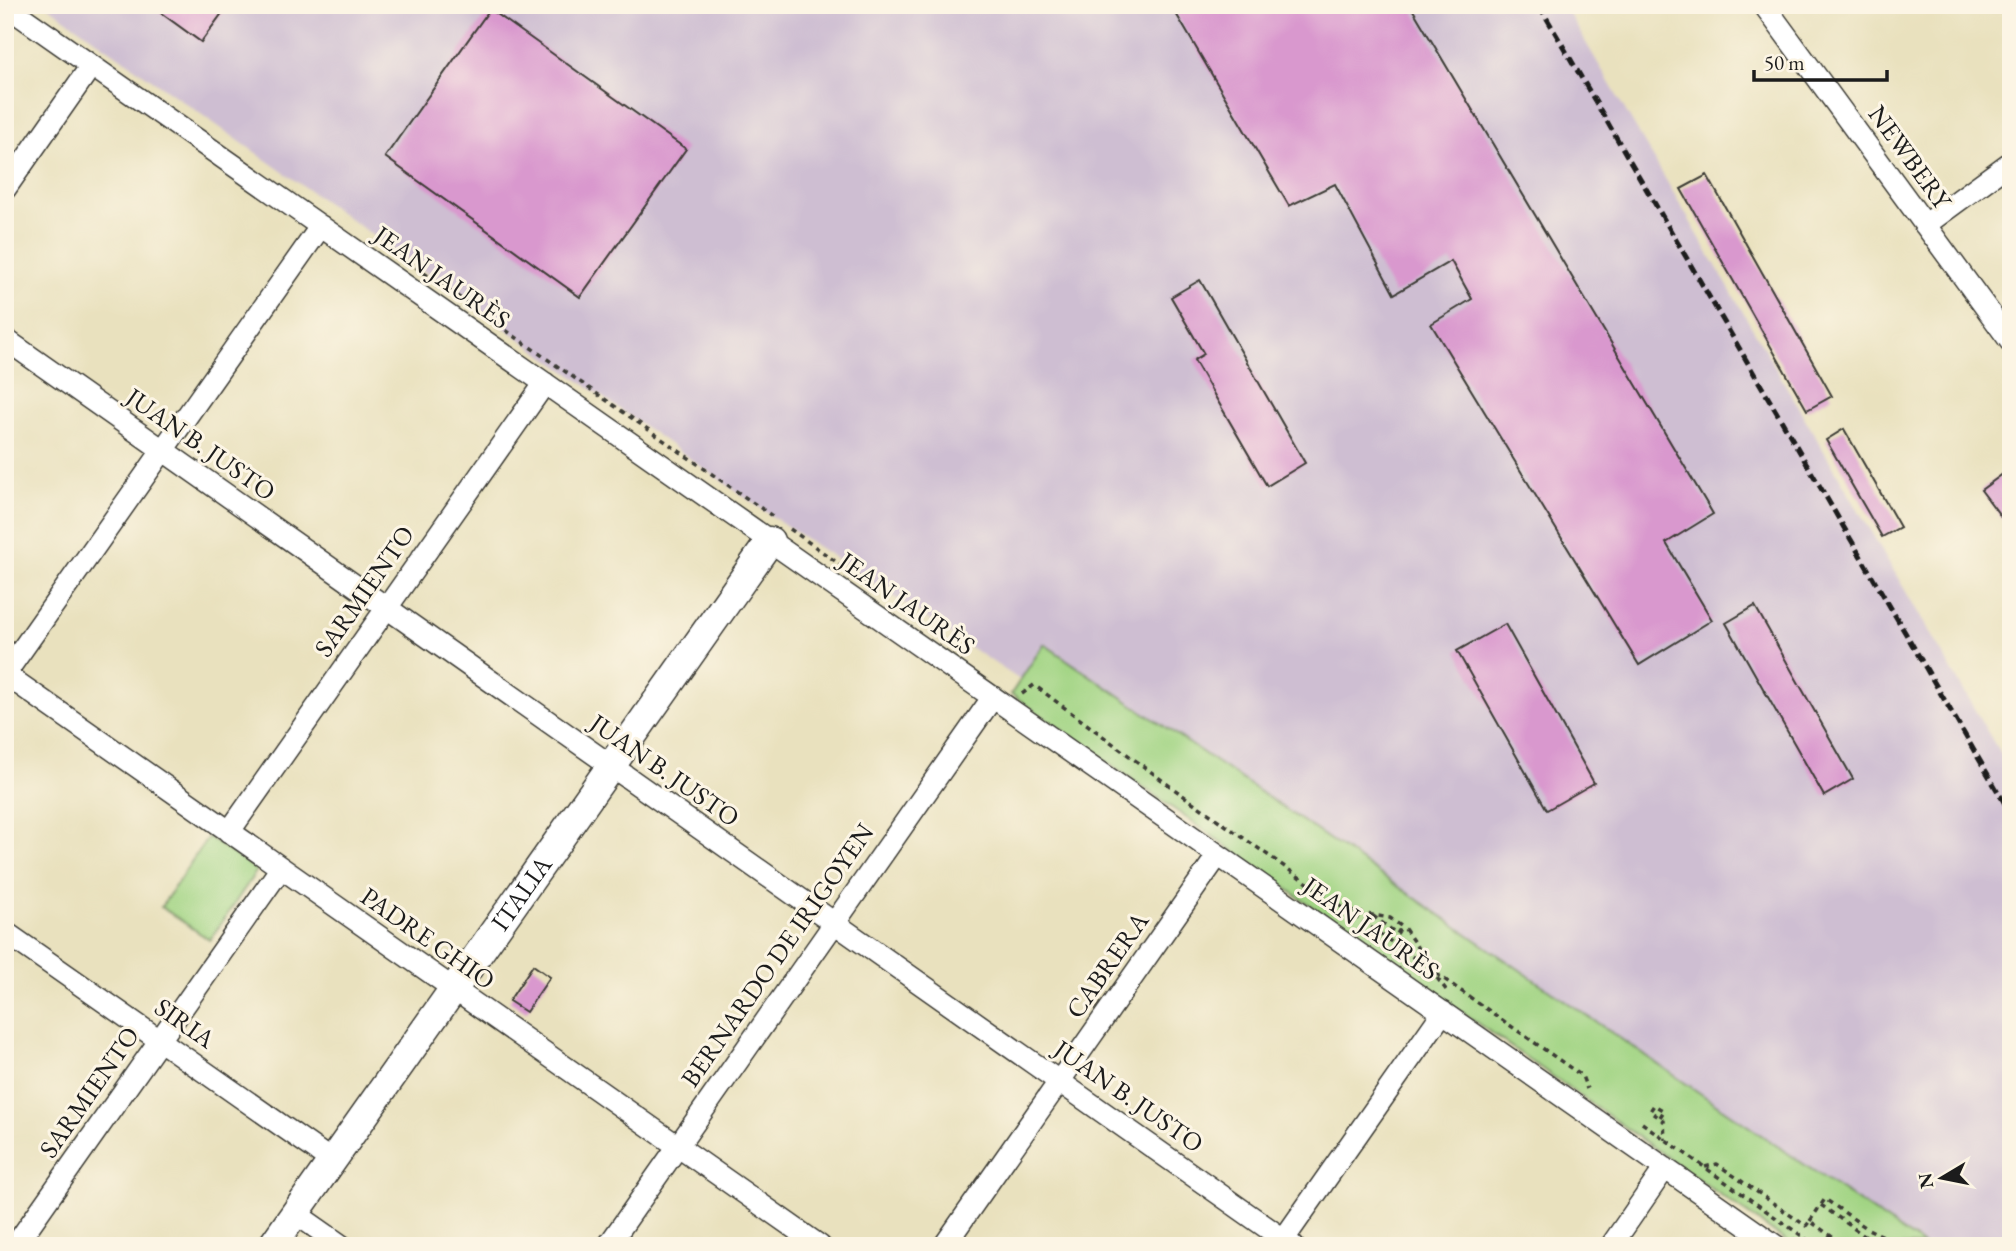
<svg xmlns="http://www.w3.org/2000/svg" width="2016" height="1251" viewBox="0 0 2016 1251" font-family="'EB Garamond',serif">
	<rect width="100%" height="100%" fill="#fcf5e5"/>
	<filter id="ink" filterUnits="userSpaceOnUse"><feTurbulence type="fractalNoise" baseFrequency=".0143" numOctaves="2"/><feDisplacementMap in="SourceGraphic" scale="14" xChannelSelector="R" yChannelSelector="G"/><feConvolveMatrix kernelMatrix="1 2 1 2 8 2 1 2 1" color-interpolation-filters="sRGB"/></filter>
	<filter id="wash" filterUnits="userSpaceOnUse"><feTurbulence type="fractalNoise" baseFrequency=".00686" numOctaves="4" result="noise"/><feDisplacementMap in="SourceGraphic" scale="28" xChannelSelector="R" yChannelSelector="G"/><feGaussianBlur stdDeviation="1.57" result="paint"/><feColorMatrix in="noise" values="0 0 0 0 0 0 0 0 0 0 0 0 0 0 0 0 0 1.4 0 .05"/><feComposite in="paint" operator="in"/></filter>
	<g filter="url(#wash)">
		<rect width="100%" height="100%" fill="#e9e1be"/>
		<!-- industrial -->
		<path fill="#cebed2" d="M46 5H1564L2011 772V1246H1924L1043 645 1020 680 770 515Z"/>
		<!-- green -->
		<path fill="#a1d483" stroke="#5e7850" stroke-width="2" d="M1044 644 1843 1191 1924 1246H1793L1011 694Z
			M208 837 257 870 210 940 161 907Z"/>
		<g id="blocks">
			<!-- building -->
			<path fill="#d998ce" d="M150 5H228L201 42Z
				M1171 5H1410L1713 514 1666 543 1712 620 1639 665 1431 324 1472 299 1451 261 1394 294 1335 184 1289 206Z
				M490 9 686 149 580 297 385 157Z
				M1707 175 1832 396 1807 410 1681 189Z
				M1200 280 1305 463 1267 486 1194 360 1204 354 1171 297Z
				M1844 429 1900 527 1882 537 1826 440Z
				M2011 468V530L1981 490Z
				M1755 606 1853 779 1824 796 1726 623Z
				M1505 624 1594 783 1547 810 1457 651Z
				M533 965 550 977 526 1012 509 1001Z"/>
		</g>
	</g>
	<g filter="url(#ink)">
		<use href="#blocks" fill-opacity="0" stroke="#3b3a34" stroke-width="2"/>
		<g fill="none" stroke-linecap="round" stroke-linejoin="round">
			<defs>
				<path id="street" d="M5 5 1776 1246
					M1764 5 2011 342
					M5 189 91 66
					M1925 225 2011 162
					M5 339 1293 1246
					M5 674 820 1246
					M5 674 321 226
					M229 832 545 383
					M5 932 332 1161
					M295 1213 342 1246
					M15 1246 281 868
					M608 1246 993 697
					M944 1246 1218 855
					M1279 1246 1443 1012
					M1611 1246 1665 1168"/>
				<g id="secondary">
					<path id="s1" d="M272 1246 770 541"/>
				</g>
			</defs>
			<!-- street casing -->
			<use href="#street" stroke="#3b3a34" stroke-width="24"/>
			<!-- secondary casing -->
			<use href="#secondary" stroke="#3b3a34" stroke-width="31"/>
			<!-- path -->
			<path stroke="#3b3a34" stroke-width="3.5" stroke-dasharray="5 5" stroke-linecap="butt" d="M391 250 775 518
				M790 529 869 585
				M1022 694 1034 685 1174 789 1582 1076 1587 1089
				M1349 911 1390 918 1405 929 1433 971
				M1373 916 1397 934 1401 927
				M1437 978 1447 991
				M1660 1117 1664 1111 1654 1105 1650 1111 1664 1121 1665 1140
				M1642 1123 1816 1246
				M1705 1167 1717 1164 1806 1226 1810 1221 1845 1246
				M1821 1205 1870 1240 1867 1246
				M1810 1221 1825 1199 1868 1229 1905 1246
				M1793 1239 1802 1246"/>
			<!-- street -->
			<use href="#street" stroke="#fff" stroke-width="21"/>
			<!-- secondary -->
			<use href="#secondary" stroke="#fff" stroke-width="28"/>
			<!-- rail -->
			<path stroke="#1c1c1c" stroke-width="5" stroke-dasharray="10 5" stroke-linecap="butt" d="M1539 5 2011 814"/>
		</g>
	</g>
	<g text-anchor="middle" stroke-width="6" stroke-linejoin="round" paint-order="stroke">
		<!-- street labels -->
		<g font-size="26" fill="#1c1c1c" stroke="#fcf5e5">
			<text transform="translate(1910 157) rotate(54)" y="9">NEWBERY</text>
			<text transform="translate(442 277) rotate(35)" y="9">JEAN JAURÈS</text>
			<text transform="translate(201 444) rotate(35)" y="9">JUAN B. JUSTO</text>
			<text transform="translate(364 591) rotate(-55)" y="9">SARMIENTO</text>
			<text transform="translate(907 603) rotate(35)" y="9">JEAN JAURÈS</text>
			<text transform="translate(665 770) rotate(35)" y="9">JUAN B. JUSTO</text>
			<text dy="9" stroke="none"><textPath href="#s1" startOffset="432">ITALIA</textPath></text>
			<text transform="translate(1371 928) rotate(35)" y="9">JEAN JAURÈS</text>
			<text transform="translate(428 938) rotate(35)" y="9">PADRE GHIO</text>
			<text transform="translate(777 955) rotate(-55)" y="9">BERNARDO DE IRIGOYEN</text>
			<text transform="translate(1107 965) rotate(-55)" y="9">CABRERA</text>
			<text transform="translate(185 1023) rotate(35)" y="9">SIRIA</text>
			<text transform="translate(89 1092) rotate(-55)" y="9">SARMIENTO</text>
			<text transform="translate(1129 1096) rotate(35)" y="9">JUAN B. JUSTO</text>
		</g>
	</g>
	<!-- margin -->
	<rect width="2016" height="1251" fill="none" stroke="#fcf5e5" stroke-width="28"/>
	<!-- north arrow -->
	<g transform="translate(1942 1178) rotate(260)" stroke="#fcf5e5" stroke-width="5" paint-order="stroke">
	<path d="M0-5L12 26L0 18L-12 26Z" fill="#1c1c1c"/>
	<text y="-10" font-size="19" font-weight="bold" text-anchor="middle" fill="#1c1c1c">N</text>
	</g>
	<!-- scale -->
	<path d="M1754 70v10h133v-10" fill="none" stroke="#1c1c1c" stroke-width="3.5"/>
	<text x="1764" y="70" font-size="21" fill="#1c1c1c" stroke="#fcf5e5" stroke-width="5" paint-order="stroke">50 m</text>
</svg>
